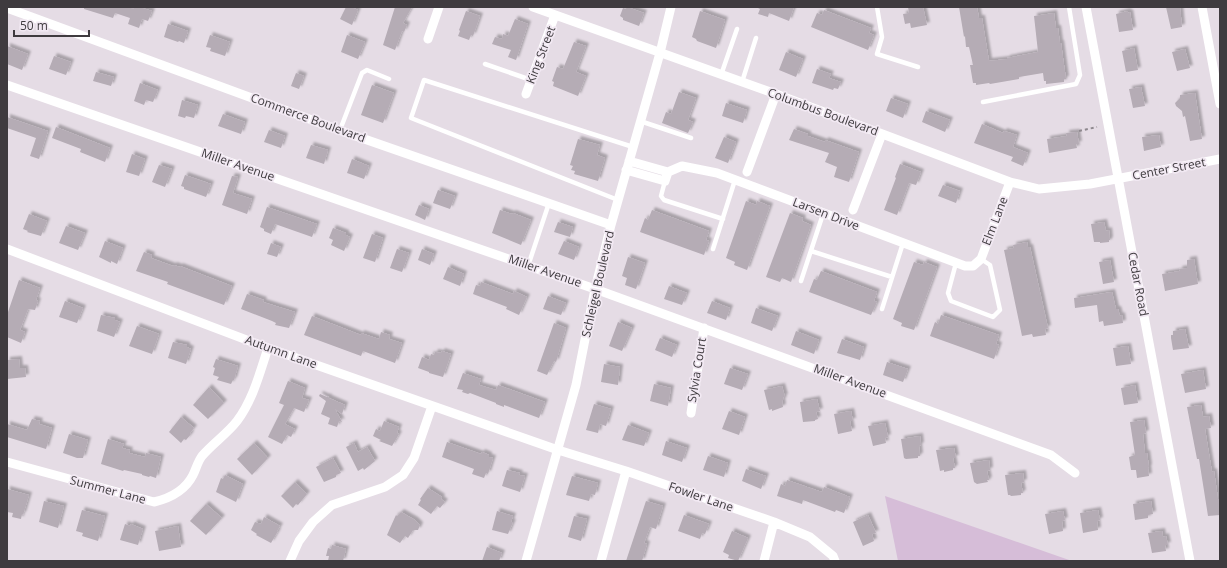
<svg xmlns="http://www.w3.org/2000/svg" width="1227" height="568" viewBox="0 0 1227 568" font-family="'Open Sans',sans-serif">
	<defs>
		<filter id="shadow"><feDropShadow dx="3" dy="-3" stdDeviation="1" flood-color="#0004"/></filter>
	</defs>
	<rect width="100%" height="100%" fill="#e5dce5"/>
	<!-- green -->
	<path fill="#d6bdd8" d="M885 496 1072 561H898Z"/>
	<!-- building -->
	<path fill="#b5acb5" filter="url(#shadow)" d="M84 7H127L134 9V7H139L152 11 148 21 142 19 139 28 128 24 130 18 115 13 113 18 84 9Z
		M346 7H351L358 10 352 25 340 19Z
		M395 7H412L403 23 407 25 404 32 402 31 395 50 383 45Z
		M627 7 644 13 639 26 623 20V18L620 16 623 8 626 9Z
		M756 7H794L789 21 769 13 768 17 758 14 760 9Z
		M908 7H923L927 25 911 28 910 23 905 24 903 14 909 13Z
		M959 7H977L979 18H982L989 61 1007 59V58L1038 52 1034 16 1054 13 1056 28H1058L1060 43H1061L1066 79H1064V82L1046 84V81H1044L1043 73 1019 77V79L990 84 989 83 976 85V83H973L970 65H973L969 47H966L965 36 964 37Z
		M1166 7H1180L1182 27 1171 29Z
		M824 10 871 28 869 33 874 35 868 50 811 27 817 13 822 15Z
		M466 11 480 16 473 36 471 35 469 40 458 36 460 31 459 30Z
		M700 11 725 20 716 48 697 41 696 39 692 37Z
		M1128 11V13L1130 12 1133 30 1119 32 1116 14Z
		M515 19 528 24 516 60 508 57 511 50 492 44 495 37 502 39 503 34 508 36Z
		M168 24 188 31 184 43 179 41 178 42 164 37Z
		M210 35 230 42 225 56 210 51 211 48 206 47Z
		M347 35 365 42 358 59 341 52Z
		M574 42 586 46 576 72 586 76 578 96 553 86 554 82 552 81 557 67 563 69Z
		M7 46 28 54 22 70 7 64Z
		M1134 48 1138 70 1126 72 1122 51Z
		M1185 49 1190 68 1177 71 1172 52Z
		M786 52 803 59 796 77 779 70Z
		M54 56 71 62 66 75 49 69Z
		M817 69 831 74 829 78 841 82 838 89 834 88 833 90 812 83Z
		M96 72 114 77 111 86 93 81Z
		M296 73 304 76 299 89 291 86Z
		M140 83 158 90 153 102 146 100 144 105 134 101Z
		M372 85 394 93 383 123 361 115Z
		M1141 87 1145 106 1133 108 1129 89Z
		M679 92 696 98 688 120 693 122 688 133 662 123 666 112 671 114Z
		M1195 93 1202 139 1190 141 1185 116 1183 117 1182 111 1176 106 1175 103 1180 98V95Z
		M891 98 908 104 903 118 886 111Z
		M182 100 198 105 194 118 186 116 185 118 178 116Z
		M726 103 747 110 743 123 722 116Z
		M926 111 950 120 945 132 922 122Z
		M223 114 245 122 241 134 218 126Z
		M7 117 48 131 39 159 30 156 36 138 7 128Z
		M982 124 1003 133 1004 131 1017 135 1013 147 1028 153 1023 166 1011 161 1013 157 974 143Z
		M56 127 110 148 105 162 80 152 81 149 52 138Z
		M794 129 808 134V136L825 142V140L859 152 849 182 834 177 837 167 825 162 829 153 789 140Z
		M269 130 285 136 281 148 264 142Z
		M1077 132 1079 144H1076L1077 148 1049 153 1047 139 1067 136 1066 133Z
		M1159 135 1161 147 1144 151 1142 137Z
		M724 137 736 142 728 163 715 158Z
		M578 139 600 145 597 155 605 158 598 181 574 174 575 171 571 170 573 166 570 165Z
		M311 145 328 150 324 164 306 158Z
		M132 154 145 159 139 176 126 172Z
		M352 159 369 166 364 179 347 173Z
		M900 164 921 172 916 185 909 183 897 215 884 210 896 178 895 177Z
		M159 165 172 169 165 187 152 182Z
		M185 175 211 184 206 197 184 189V187L181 186Z
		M232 176 238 177 233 193 252 199 247 214 222 205Z
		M943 185 960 191 956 203 938 196Z
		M438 190 455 196 450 209 433 203Z
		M746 201 756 205 757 201 770 206 747 270 734 265 735 262 726 258Z
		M419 205 429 209 425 220 415 215Z
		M267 207 317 224 312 237 275 224 271 234 264 231V229L260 227Z
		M500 210 512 214 513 213 531 220 521 245 492 233Z
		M652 210 709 231 706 240 709 241 704 255 640 232 645 218 648 220Z
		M790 213 803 218 802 221 811 225 791 282 782 278 780 282 766 277Z
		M29 214 47 221 41 236 27 232 28 231 23 229Z
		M558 222 573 227 570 237 554 232Z
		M1104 222 1106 231 1109 230 1110 240H1109V242L1100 243V242H1094L1091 224Z
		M66 226 85 233 78 250 59 243Z
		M333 228 346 233V235L350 237 344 251 331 245 333 240 329 238Z
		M372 234 383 238 375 262 363 258Z
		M105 241 123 248 117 264 111 261V263L99 257Z
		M564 241 579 247 574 260 558 254Z
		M1027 242 1028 247H1030L1048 328 1045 329 1046 335 1033 337 1032 334 1022 336 1004 250 1014 248 1013 245Z
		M271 243 281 247 277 257 267 254Z
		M397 249 409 253 402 272 390 268Z
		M422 249 434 254 430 265 418 260Z
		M144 252 152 255 151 258 173 266 174 265 180 267V266L232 286 224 305 167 284 168 282 136 271Z
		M628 257 645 263 636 289 625 285 627 278 622 276Z
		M1194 259 1198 284 1165 291 1162 274 1180 271 1179 269 1187 268V260Z
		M1110 260 1114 282 1103 284 1099 262Z
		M914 262 923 265 924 262 937 267 914 330 901 326 902 323 893 319Z
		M448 267 464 274 460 286 443 279Z
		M821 271 877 292 874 301 877 302 871 315 809 292 814 279 817 280Z
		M19 280 40 288 36 300 38 301 35 310 28 309 20 330 25 332 21 343 7 337V315Z
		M481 282 513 294 514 291 527 297 519 315 506 309 507 307 473 294 476 285 480 286Z
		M669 286 687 293 682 305 664 299Z
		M1112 292 1116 309H1118L1120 316 1122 315 1123 323 1104 326 1103 321 1099 322 1097 305 1075 308 1074 298Z
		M247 294 264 300 263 302 295 312 289 328 275 325 276 323 272 321 241 309Z
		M548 296 566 303 561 315 543 309Z
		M65 301 83 308 77 323 59 317Z
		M712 301 730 308 726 320 707 313Z
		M756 308 778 316 772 331 751 323Z
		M101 315 115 318V320L120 322 114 337 97 331Z
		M941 315 999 335 996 344 999 345 994 359 930 336 935 322 938 324Z
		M312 316 361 335V333L379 339 381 332 390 335 389 339 402 343 395 363 363 351 361 356 304 335Z
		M618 322 632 328 622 351 609 346Z
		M554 323 566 328 556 362 554 361 547 375 537 371Z
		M137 326 159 334 152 354 129 346Z
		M1185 329 1189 348 1173 350 1171 338V335H1173V331Z
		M796 331 819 340 814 354 791 345Z
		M660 338 677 345 672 357 655 350Z
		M842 339 864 347 860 360 837 353Z
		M173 342 187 345V347L191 349 186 364 168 358Z
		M1128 346 1131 364 1116 366 1113 348Z
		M442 351 451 354 443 377 429 373V372L418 368 422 357 429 360 431 354 434 355 435 352 441 353Z
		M19 359 20 368H25L26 377 7 379V360Z
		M216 359 238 366 234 380H233L231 384 217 380 219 377 213 375 215 368 213 367Z
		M887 362 908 369 903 382 883 375Z
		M604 364 620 367 618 385 601 382Z
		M730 368 748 374 742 390 724 384Z
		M1203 370 1206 389 1185 393 1181 374Z
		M463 373 481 379 479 385 496 390 498 385 545 402 539 418 504 405V407L496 404V403L470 393 468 394 462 392 463 390 457 389Z
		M288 381 305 388 302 398 309 400 304 412 294 408 285 424 295 429 291 437 287 435 282 444 268 437 284 405 279 403Z
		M654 384 671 388 668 406 650 401Z
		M1135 385 1138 403 1124 405 1121 388Z
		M782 386 785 397H783L784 400H782L783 407 772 411V409L769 410 764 390Z
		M209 387 224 403 208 419 193 405Z
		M320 394 327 397 328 396 329 398 345 405 342 414 335 409 342 422 339 421 337 427 328 424 330 418 321 414 326 401 319 396Z
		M817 399 820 411 816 412 818 419 815 420V421L803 422 800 402Z
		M594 404 611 409 606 426 600 424 598 433 586 430Z
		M1201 405 1203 417 1209 416 1211 428 1205 429 1212 472 1214 471 1218 499H1220V515L1208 516 1199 459H1197L1187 407Z
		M729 411 745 417 739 435 722 429Z
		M851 411 853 421H850L852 431 838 434 834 414Z
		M181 417 194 428 190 433 191 434 186 440 184 439 181 443 169 432Z
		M32 419 40 421 39 424 52 428 46 449 7 437V424L27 430Z
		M1144 420 1146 433 1143 434 1145 453H1147L1149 467 1148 468 1149 476 1137 478 1136 470H1131L1129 457 1135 455 1130 422Z
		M384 421 399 427 397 433 399 434 392 446 379 441 381 440 373 436 376 429 380 431Z
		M885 423 888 437 885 438 886 443 873 446 868 426Z
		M628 425 649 433 644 446 622 440Z
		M69 434 88 440 83 458H77L63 453Z
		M920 436 921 445 919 446 920 456H918V458L906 459 904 458 901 439Z
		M108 439 124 444 122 448 130 450 129 453 145 457 146 453 161 457 156 478 150 476 149 477 142 475V474L124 470 123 471 101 464Z
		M666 441 687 448 682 462 662 455Z
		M447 442 481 454 482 452 489 455V457L493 458 488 474 486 473 484 478 472 474 474 469 442 457Z
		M254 443 268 458 252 475 237 459Z
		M354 443 358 452 367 447 375 461 364 470 363 468 358 471 346 447Z
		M954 448 956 458H953L955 468H953V470L944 472V470L940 471 936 450Z
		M708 456 728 463 724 477 703 470Z
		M333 458 341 473 336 475V477L324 482 316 467Z
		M989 460 990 470 987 471 989 480H987L988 482 977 484 974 482 970 463Z
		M746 469 766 476 761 489 742 481Z
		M507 470 520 473 519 475 525 476 520 492 502 486Z
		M1023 473 1024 482 1021 483 1023 493H1021V495L1011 496 1010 495H1008L1005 475Z
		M225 475 243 484 236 502 216 492 221 478 223 479Z
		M572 476 598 483 595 495 591 494 589 501 566 495Z
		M787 480 822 492 824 487 850 497 844 513 836 510 835 512 803 500 802 504 777 496 781 484 785 486Z
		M295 482 307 494 298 505 296 504 293 508 281 496Z
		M428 488 442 497 441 499 445 502 440 508 437 506 431 514 418 505 421 500 420 499Z
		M7 489 29 495 23 515 22 514 21 519 12 517 13 513 7 512Z
		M44 501 64 506 58 528 39 522Z
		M646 501 663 506 656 529 650 527 644 543 647 544 642 561H626Z
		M1151 501 1153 514 1148 515V518L1135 520 1133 504Z
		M206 504 222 518 206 535 190 521Z
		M82 510 105 516 98 541 82 536 83 533 76 531Z
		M1098 510 1100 520 1097 521 1098 530 1083 533 1080 513Z
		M497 511 513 516 511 522H513L508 534 492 530Z
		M1063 511 1065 520 1062 521 1063 531 1049 534 1045 514Z
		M401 512 415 520 420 525 418 530H413L408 538 405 536 400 543 387 535 396 515 397 516Z
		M684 515 709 524 705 534 702 533 700 539 678 531Z
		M868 515 876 533 872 534 874 541 863 546 853 522Z
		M574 516 587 519 581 541 568 537Z
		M264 517 280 526 277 531H278L271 543 256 535 257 534 251 530 255 522 261 524Z
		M125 524 130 526 131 524 143 529 138 545 120 540Z
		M178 526 181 547 159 551 155 531Z
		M732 531 748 538 738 561 728 558 729 555 723 552Z
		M1162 531 1163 537 1166 536 1168 545H1165L1166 551 1152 553 1148 533Z
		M332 545 346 549 343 561H328L329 556H326L328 548 331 549Z
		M487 547 502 553 499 561H482Z"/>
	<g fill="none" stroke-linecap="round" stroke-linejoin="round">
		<!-- path -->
		<path stroke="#8e888e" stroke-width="2" stroke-dasharray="3 3" stroke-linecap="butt" d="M1079 131 1097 127"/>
		<!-- service -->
		<path stroke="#fff" stroke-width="4.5" d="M877 7 882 37 877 54 918 67
			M485 64 531 80
			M721 75 737 29
			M742 82 756 38
			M983 102 1076 84 1080 75 1069 7
			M640 121 691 138
			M340 130 362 73 367 70 389 79
			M665 181 661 196 664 200 723 219
			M618 200 411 118 424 80 633 147
			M713 249 735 180
			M811 251 892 277
			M956 263 948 293 951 301 993 317 1000 310 990 265 981 259
			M528 266 549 203
			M801 281 823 214
			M882 309 903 243"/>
		<!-- minor -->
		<path stroke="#fff" stroke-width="9" d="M533 7 776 94 1010 182 1039 189 1090 184 1220 159
			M1086 7 1190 561
			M1202 7 1220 104
			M7 8 350 134 611 225
			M428 39 439 7
			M7 85 595 289 1051 455 1075 473
			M526 94 555 15
			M629 161 668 172 682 166 717 173 965 266H973L981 259 1010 182
			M626 170 665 181 668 172
			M747 172 776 94
			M853 210 882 134
			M7 249 268 348 558 450 626 471 774 522 810 537 833 556 835 561
			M691 413 704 328
			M7 462 154 502C171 498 185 491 193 475 196 469 198 461 202 456 213 443 227 434 237 421 253 400 260 372 268 348
			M290 561 299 541 313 522 332 505 385 487 403 475 414 458 432 406
			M526 561 576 385 595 289 611 225 660 53 671 7
			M601 561 626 471
			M764 561 774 522"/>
	</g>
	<g text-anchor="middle" stroke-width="3.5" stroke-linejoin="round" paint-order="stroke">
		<!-- street labels -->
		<g font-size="12" fill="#3f3b3f" stroke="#f2e9f3">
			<text transform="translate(541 55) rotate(-69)" y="4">King Street</text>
			<text transform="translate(823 112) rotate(20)" y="4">Columbus Boulevard</text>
			<text transform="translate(308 118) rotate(20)" y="4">Commerce Boulevard</text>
			<text transform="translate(238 165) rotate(19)" y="4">Miller Avenue</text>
			<text transform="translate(1169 169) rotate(-11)" y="4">Center Street</text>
			<text transform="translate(826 214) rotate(21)" y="4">Larsen Drive</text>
			<text transform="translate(995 221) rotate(-69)" y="4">Elm Lane</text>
			<text transform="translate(545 271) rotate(19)" y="4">Miller Avenue</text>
			<text transform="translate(598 284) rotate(-77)" y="4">Schleigel Boulevard</text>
			<text transform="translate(1138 284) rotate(79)" y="4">Cedar Road</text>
			<text transform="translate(281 352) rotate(20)" y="4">Autumn Lane</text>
			<text transform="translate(697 370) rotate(-81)" y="4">Sylvia Court</text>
			<text transform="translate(850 381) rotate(20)" y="4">Miller Avenue</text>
			<text transform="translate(108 490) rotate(15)" y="4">Summer Lane</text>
			<text transform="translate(701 497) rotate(19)" y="4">Fowler Lane</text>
		</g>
	</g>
	<!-- border -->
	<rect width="1227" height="568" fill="none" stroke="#3f3b3f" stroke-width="16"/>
	<!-- scale -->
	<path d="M14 30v6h75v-6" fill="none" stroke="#3f3b3f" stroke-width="2"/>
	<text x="20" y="30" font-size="12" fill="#3f3b3f" stroke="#f2e9f3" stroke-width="3" paint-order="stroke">50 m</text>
</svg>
